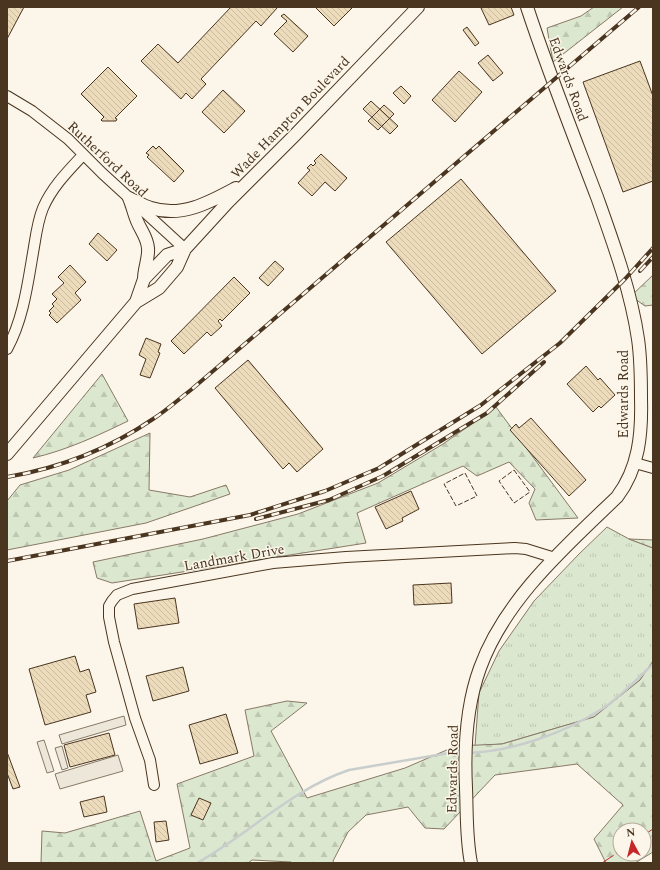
<svg xmlns="http://www.w3.org/2000/svg" width="660" height="870" viewBox="0 0 660 870" font-family="Spectral,serif">
	<defs>
		<pattern id="grass-tufts" width="24" height="20" patternUnits="userSpaceOnUse"><rect width="24" height="20" fill="#dce7d0"/><path d="M3 7l-1-3M5 7V3M7 7l1-3M15 17l-1-3M17 17v-4M19 17l1-3" fill="none" stroke="#bec7b2"/></pattern>
		<pattern id="forest-firs" width="22" height="20" patternUnits="userSpaceOnUse"><rect width="22" height="20" fill="#dce7d0"/><path d="M5 1l3.5 6h-7zM16 11l3.5 6h-7z" fill="#bec7b2"/></pattern>
		<pattern id="building-back-hatch" width="6" height="6" patternUnits="userSpaceOnUse"><rect width="6" height="6" fill="#ecdcbc"/><path d="M-1 5l2 2M0 0l6 6M5-1l2 2" fill="none" stroke="#ccbda1"/></pattern>
	</defs>
	<rect width="100%" height="100%" fill="#fbf6e9"/>
	<!-- grass -->
	<path fill="url(#grass-tufts)" stroke="#887966" d="M607 527 629 539 653 548V661L640 680 594 717 502 744 475 746 479 693 499 651 534 601 579 554Z"/>
	<!-- forest -->
	<path fill="url(#forest-firs)" stroke="#887966" fill-rule="evenodd" d="M594 7H623L553 62 547 28 581 16Z
		M653 275V305L645 306 631 296Z
		M102 374 128 421C97 436 67 450 33 458Z
		M496 407 578 518 536 520 529 503 535 489 509 462 477 476 463 466 357 513 366 543 112 583 97 578 93 562 203 539 298 514 378 483 443 444Z
		M150 433 149 490 190 497 226 485 230 494 146 523 7 550V501L20 485 69 470Z
		M629 539 653 540V548Z
		M653 661V852L635 863H606L594 839 623 805 577 764 495 775 444 829 425 828 408 807 366 815 348 832 333 861 334 863H292L291 862 252 860 248 863H41L42 831 65 833 140 811 156 861 190 848 177 784 254 756 245 710 287 701 307 703 271 731 307 798 405 768 456 746 502 744 594 717 640 680ZM620 830H644V854H620Z"/>
	<!-- parking -->
	<path fill="#ede7d9" stroke="#887966" d="M124 716 126 725 62 744 59 735Z
		M44 740 54 771 47 773 37 742Z
		M62 746 68 768 62 770 55 748Z
		M118 755 123 771 60 789 55 774Z"/>
	<g fill="none" stroke-linecap="round" stroke-linejoin="round">
		<!-- stream -->
		<path stroke="#c9cecd" stroke-width="2.5" d="M469 753C514 751 564 733 602 709 620 697 637 679 653 664
			M197 863C249 834 292 789 349 770L449 753H462"/>
	</g>
	<!-- building -->
	<path fill="url(#building-back-hatch)" stroke="#4a3520" d="M7 7H24L7 39Z
		M231 7H275L277 8 261 26 256 21 201 79 206 84 192 99 186 93 181 99 141 61 158 44 178 63Z
		M315 7H353L334 26Z
		M483 7H511L514 15 489 25 481 8Z
		M284 14 308 36 293 52 274 34 287 21 281 16Z
		M467 27 479 43 475 46 463 30Z
		M488 55 503 73 493 81 478 63Z
		M640 61 653 96V181L623 192 583 82Z
		M108 67 137 96 115 118 117 119 116 121H102L101 120 104 117 81 94Z
		M459 71 482 92 455 122 432 100Z
		M401 86 411 96 404 104 393 93Z
		M223 90 245 111 224 133 202 112Z
		M371 101 398 126 390 134 363 109Z
		M384 105 394 114 378 130 368 121Z
		M153 146 156 149 159 146 184 171 174 182 147 157 149 155 146 153Z
		M321 154 347 178 335 191 325 182 312 196 298 183 310 170 307 168 311 164 313 166 316 163 314 161Z
		M461 179 556 291 482 354 386 242Z
		M98 233 117 250 107 261 89 244Z
		M275 261 284 269 268 286 259 278Z
		M70 265 86 282 75 293 81 300 57 323 49 315 51 313 49 311 54 306 52 304 57 299 52 294 64 283 58 277Z
		M234 277 250 293 222 321 220 319 218 321 222 326 211 336 207 332 184 354 171 341Z
		M146 338 161 344 158 352 160 353 150 378 140 375 146 359 139 355Z
		M248 360 323 449 297 472 289 463 283 469 215 388Z
		M586 366 598 380 600 378 615 395 601 408 599 406 593 412 567 384Z
		M531 418 586 480 569 496 510 430 516 424 519 428Z
		M411 491 419 509 402 518 403 521 386 529 375 507Z
		M451 583 452 603 414 605 413 585Z
		M175 598 179 623 138 629 134 604Z
		M75 656 80 672 89 669 96 692 86 695 91 712 45 725 29 669Z
		M183 667 189 691 153 701 146 676Z
		M226 714 238 753 200 764 189 725Z
		M109 733 115 755 70 767 64 745Z
		M7 752 20 787 13 789 7 773Z
		M104 796 107 812 84 817 80 802Z
		M199 798 211 803 203 820 191 815Z
		M166 821 169 840 156 842 154 822Z"/>
	<g fill="none" stroke-linecap="round" stroke-linejoin="round">
		<defs>
			<path id="minor" d="M7 96 32 111 68 139 102 173 185 249
				M7 349C24 318 28 281 34 247 36 234 38 220 43 208 52 187 68 171 83 155
				M635 463 653 468
				M154 785 150 760 135 718 114 642 109 617V606L112 601 117 595 132 589 273 563 346 557 515 548 526 549 555 558"/>
			<path id="major" d="M129 198C136 201 144 206 151 208 182 218 210 202 236 188
				M129 198C132 205 134 214 137 221 141 231 147 237 148 248 149 258 144 268 144 279
				M136 302 144 279 167 255 185 249
				M7 454 136 302 159 288 177 267 185 249 228 202 295 135 418 7
				M471 863C466 838 467 813 466 788 464 747 466 706 480 668 505 599 565 547 617 497 639 468 642 434 641 399 641 379 641 359 638 339 631 291 613 242 597 197 573 134 548 71 527 7"/>
		</defs>
		<!-- minor casing -->
		<use href="#minor" stroke="#4a3520" stroke-width="12"/>
		<!-- major casing -->
		<use href="#major" stroke="#4a3520" stroke-width="14"/>
		<!-- minor -->
		<use href="#minor" stroke="#fbf6e9" stroke-width="10"/>
		<!-- major -->
		<use href="#major" stroke="#fbf6e9" stroke-width="12"/>
		<defs>
			<path id="rail" d="M640 271 653 257
				M7 477C60 468 109 449 153 419 167 410 179 399 192 389L639 7
				M256 519 329 500 383 476 487 413 544 362
				M7 561 250 515 325 491 379 468 481 405 560 343 625 279 653 248"/>
		</defs>
		<!-- rail casing -->
		<use href="#rail" stroke="#4a3520" stroke-width="4"/>
		<!-- rail -->
		<use href="#rail" stroke="#fbf6e9" stroke-width="2.5" stroke-dasharray="8" stroke-linecap="butt"/>
		<!-- fence -->
		<path stroke="#4a3520" stroke-width="1" stroke-dasharray="5 2" stroke-linecap="butt" d="M514 470 530 492 514 503 499 481Z
			M465 473 477 496 456 506 444 484Z"/>
		<!-- power -->
		<path stroke="#c62828" stroke-width="1" stroke-dasharray="14 3 2 3" stroke-linecap="butt" d="M644 835 653 829
			M602 863 620 851"/>
	</g>
	<g text-anchor="middle" stroke-width="3" stroke-linejoin="round" paint-order="stroke">
		<!-- street labels -->
		<g font-size="14" fill="#4a3520" stroke="#fbf6e9">
			<text transform="translate(569 79) rotate(70)" y="5">Edwards Road</text>
			<text transform="translate(290 117) rotate(-46)" y="5">Wade Hampton Boulevard</text>
			<text transform="translate(108 159) rotate(43)" y="5">Rutherford Road</text>
			<text transform="translate(623 394) rotate(-90)" y="5">Edwards Road</text>
			<text transform="translate(234 557) rotate(-10)" y="5">Landmark Drive</text>
			<text transform="translate(452 769) rotate(-89)" y="5">Edwards Road</text>
		</g>
	</g>
	<!-- border -->
	<rect width="660" height="870" fill="none" stroke="#4a3520" stroke-width="16"/>
	<!-- north arrow -->
	<g transform="translate(632 842) rotate(353)"><circle r="19" fill="#fbf6e9" stroke="#b4a999"/>
	<path d="M0-3L7 15L0 10L-7 15Z" fill="#c62828"/>
	<text y="-6" font-size="11" font-weight="bold" text-anchor="middle" fill="#4a3520">N</text>
	</g>
</svg>
